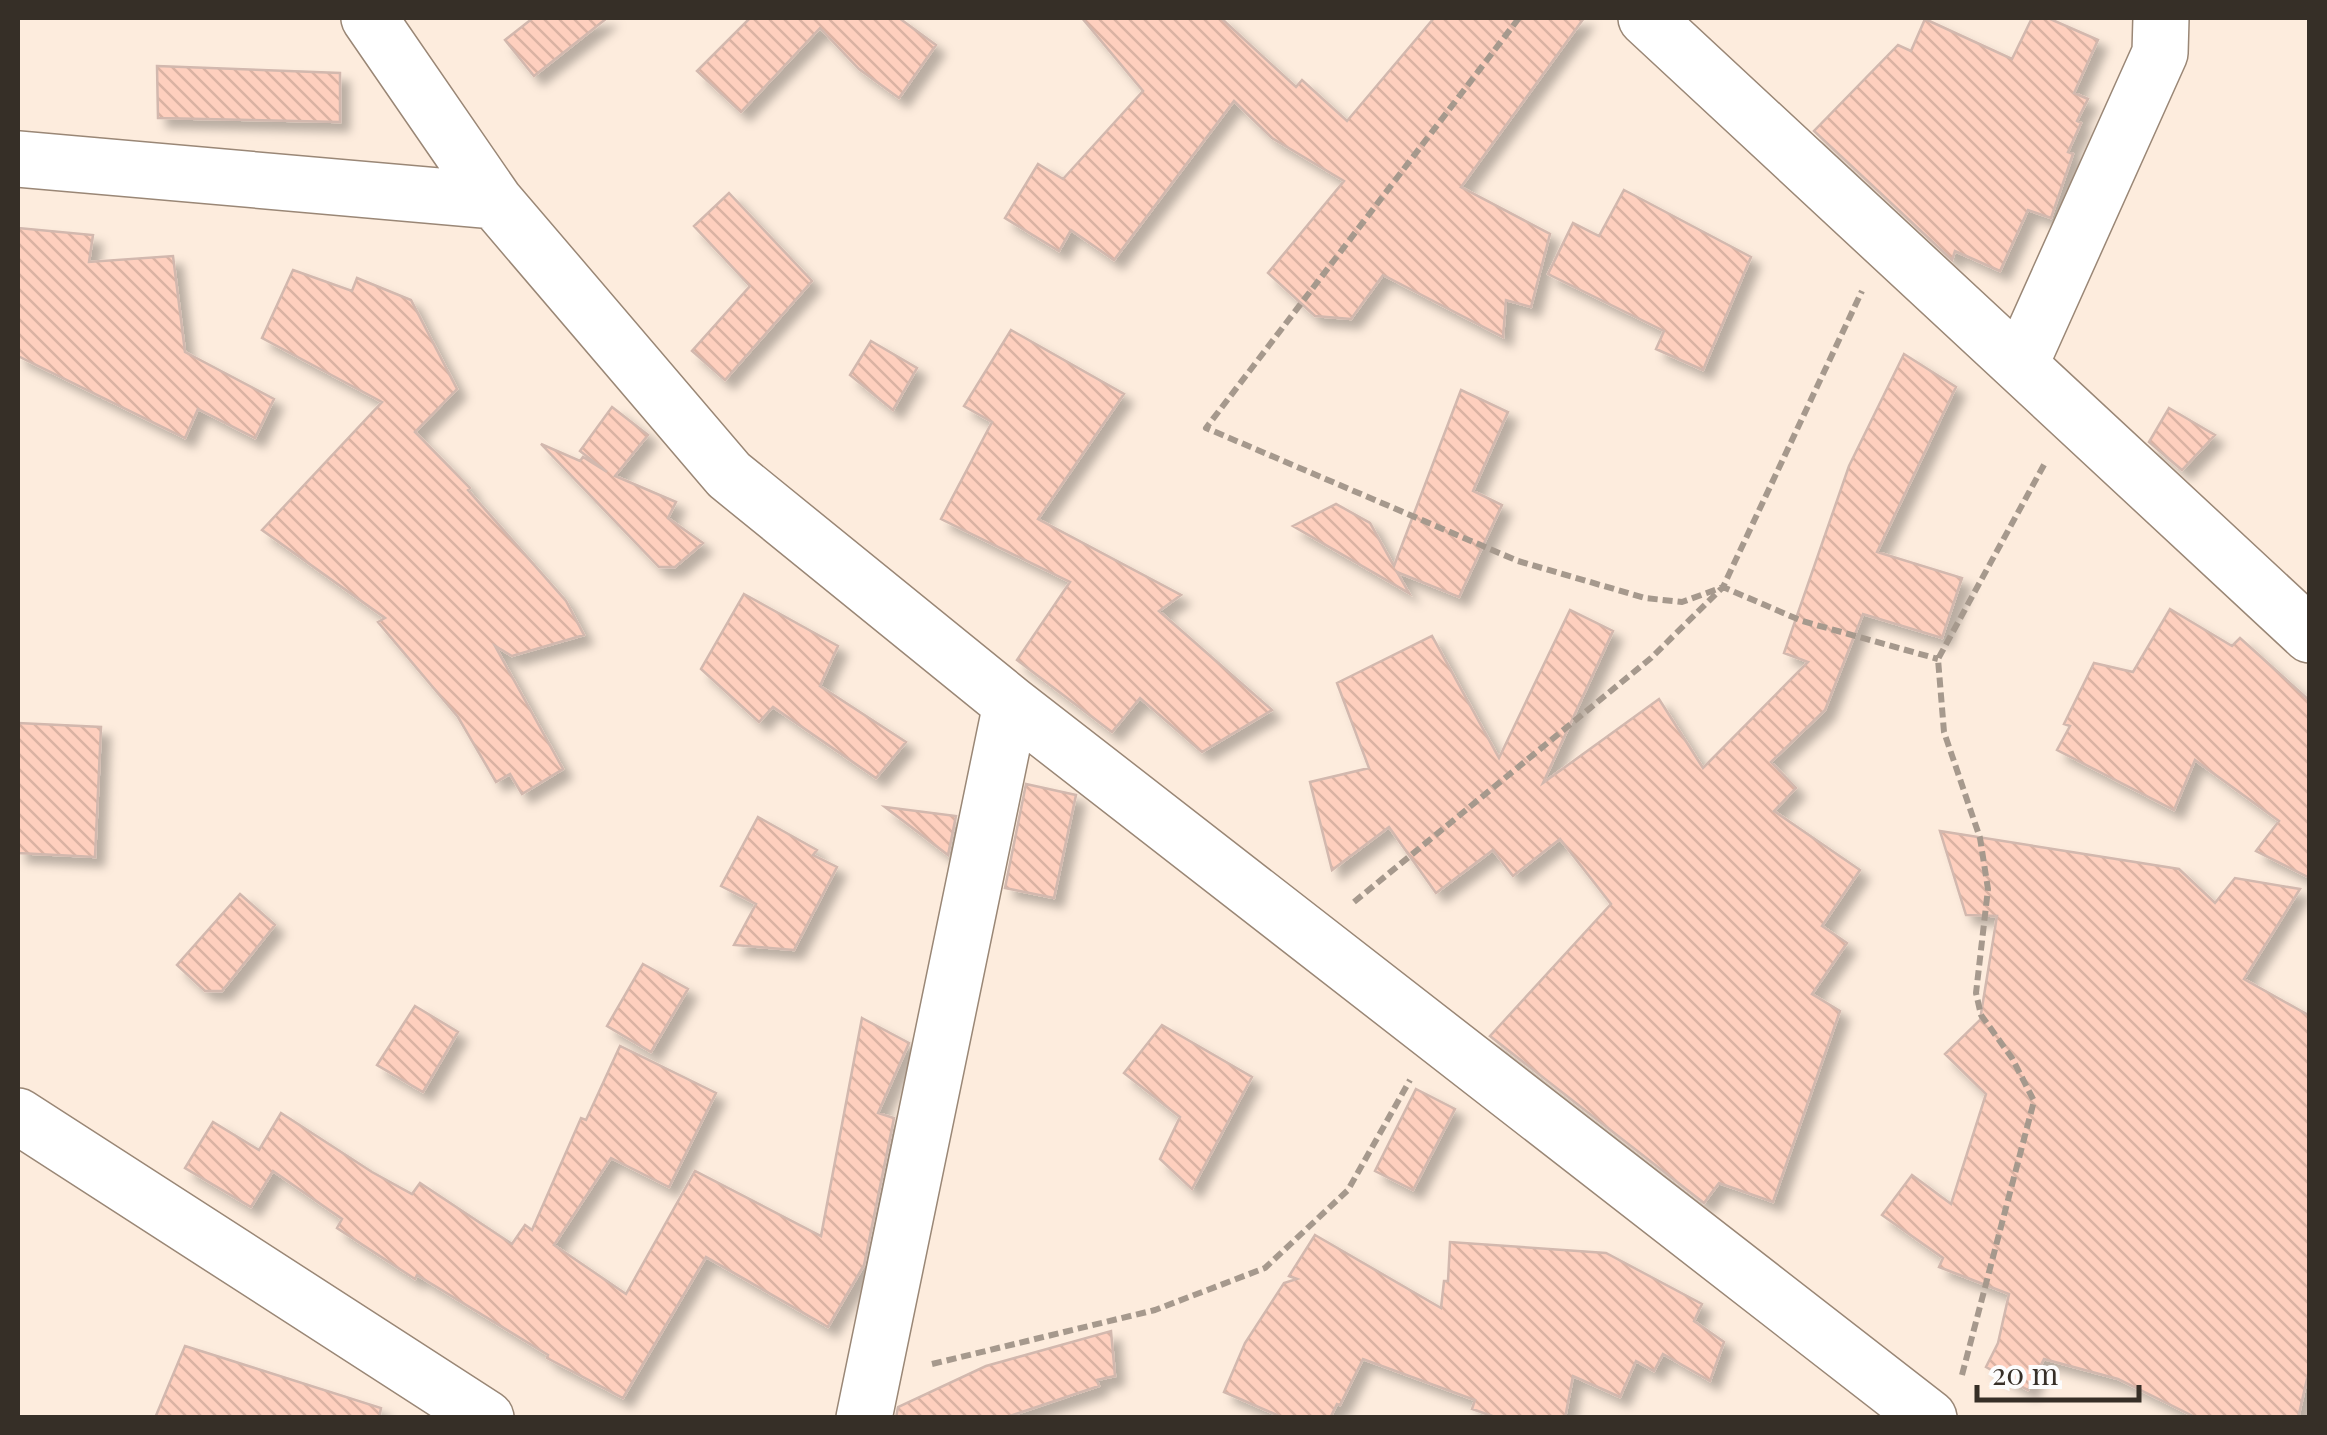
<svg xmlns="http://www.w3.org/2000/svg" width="2327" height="1435" viewBox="0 0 2327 1435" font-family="'Playfair Display',serif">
	<defs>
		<pattern id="building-back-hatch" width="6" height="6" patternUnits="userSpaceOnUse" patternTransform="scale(2.5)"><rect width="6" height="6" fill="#fecfbe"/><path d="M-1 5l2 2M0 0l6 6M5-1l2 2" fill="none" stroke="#dab2a3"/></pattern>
		<filter id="shadow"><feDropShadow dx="9" dy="9" stdDeviation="5" flood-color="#0004"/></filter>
	</defs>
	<rect width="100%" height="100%" fill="#fdecdd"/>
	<!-- building -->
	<path fill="url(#building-back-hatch)" stroke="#d2b8ae" stroke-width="2.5" filter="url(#shadow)" d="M533 18H607L534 76 505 40Z
		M750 18H899L936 45 899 98 859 69 820 28 741 112 697 71Z
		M1082 18H1221L1296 87 1302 80 1347 121 1434 18H1584L1461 187 1550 234 1531 307 1506 300 1503 337 1383 275 1351 319 1315 316 1268 273 1344 181 1272 138 1234 101 1114 260 1071 230 1059 251 1005 218 1038 164 1063 179 1143 91Z
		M2032 18H2048L2098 40 2074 93 2088 99 2077 121 2081 123 2068 152 2073 154 2051 218 2028 210 2000 271 1955 251 1952 260 1814 131 1898 45 1911 51 1925 19 2012 59Z
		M157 66 340 73V122L158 118Z
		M1624 190 1751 257 1703 370 1656 349 1664 331 1548 274 1573 223 1599 236Z
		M729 193 812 281 725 380 692 351 750 286 694 226Z
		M18 228 93 235 89 262 173 256 185 352 274 399 255 438 198 409 185 438 18 356Z
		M293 270 352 291 357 278 411 300 457 389 415 432 470 488 468 490 566 601 584 635 512 656 495 646 563 769 522 794 510 774 496 782 458 717 378 622 385 618 262 530 382 402 262 338Z
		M1011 330 1124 394 1038 519 1181 595 1159 611 1272 710 1202 752 1140 698 1112 732 1017 660 1070 582 941 519 992 422 964 406Z
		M871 341 917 368 893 410 850 375Z
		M1904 354 1956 387 1877 552 1962 578 1942 638 1863 614 1825 710 1771 762 1796 788 1774 811 1860 870 1822 926 1847 943 1812 994 1840 1011 1773 1202 1719 1183 1704 1203 1490 1036 1611 904 1560 839 1513 876 1493 850 1436 893 1389 827 1332 870 1310 782 1369 768 1337 683 1432 636 1499 758 1570 610 1613 631 1543 783 1659 699 1703 768 1808 662 1784 653 1849 466Z
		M1461 390 1508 412 1473 491 1502 505 1459 597 1397 572 1409 593 1293 526 1336 504 1370 523 1394 566Z
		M612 407 648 435 615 476 676 502 668 518 703 543 675 567H659L541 444 580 461 583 457 607 472 580 451Z
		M2169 408 2215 435 2182 470 2149 442Z
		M744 594 838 646 820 686 906 742 876 778 773 707 759 722 701 669Z
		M2170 609 2232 646 2240 638 2310 701V878L2256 851 2279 821 2195 760 2174 810 2057 750 2070 726 2064 724 2094 663 2133 672Z
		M18 723 101 727 95 857 18 853Z
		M1026 784 1076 795 1054 898 1005 888Z
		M885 807 956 816 948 855Z
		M758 817 817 850 813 855 837 867 794 950 734 945 756 904 721 886Z
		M1940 831 2179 869 2215 903 2235 878 2300 889 2244 979 2310 1016V1366L2298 1418H2197L2118 1379 2044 1359 2028 1390 1986 1367 1998 1343 2009 1294 1939 1267 1943 1258 1882 1215 1912 1175 1951 1204 1986 1094 1945 1054 1980 1020 1997 916 1966 915Z
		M240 894 275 925 222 991H205L177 965Z
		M643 964 688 989 651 1052 607 1026Z
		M415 1006 458 1032 423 1092 377 1065Z
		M862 1018 909 1043 878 1113 894 1118 864 1265 828 1327 706 1257 623 1398 547 1358 548 1355 417 1275 415 1279 337 1228 342 1219 273 1171 251 1207 185 1168 213 1122 259 1150 281 1113 372 1172 412 1194 420 1183 512 1244 525 1225 532 1230 581 1118 586 1120 620 1046 716 1093 669 1187 611 1158 554 1245 626 1294 695 1171 821 1236Z
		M1162 1025 1252 1077 1192 1189 1160 1159 1180 1117 1124 1073Z
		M1416 1089 1455 1109 1413 1190 1375 1171Z
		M1315 1235 1441 1308 1444 1281H1448L1450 1242 1606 1253 1702 1304 1694 1321 1724 1342 1710 1381 1663 1354 1654 1371 1636 1361 1620 1397 1573 1376 1565 1418H1498L1472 1409 1475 1400 1363 1359 1340 1405 1337 1404 1330 1418H1284L1224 1392 1245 1343 1284 1283 1297 1279 1289 1276Z
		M1111 1331 1115 1376 1097 1380 1099 1386 1004 1418H896L898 1407 986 1366Z
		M185 1346 381 1408 379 1418H155Z"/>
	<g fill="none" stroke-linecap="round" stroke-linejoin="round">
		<defs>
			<path id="minor" d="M369 18 495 201 729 475 1011 704 1929 1418
				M1646 18 2310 635
				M18 159 495 201
				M2020 365 2160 53 2161 18
				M18 1116 486 1418
				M864 1418 1011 704"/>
		</defs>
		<!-- minor casing -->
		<use href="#minor" stroke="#9a8776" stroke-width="58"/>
		<!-- path -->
		<path stroke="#a6998d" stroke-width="6" stroke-dasharray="10 5" stroke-linecap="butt" d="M1519 18 1206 428 1518 561 1645 598 1682 602 1723 587 1802 621 1938 659
			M1354 902 1651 658 1723 587 1862 291
			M932 1364 1155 1310 1265 1268 1348 1190 1410 1080
			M1962 1375 2034 1101 2012 1058 1981 1015 1976 993 1988 889 1980 838 1944 732 1938 659 2045 463"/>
		<!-- minor -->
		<use href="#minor" stroke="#fff" stroke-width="55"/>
	</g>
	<!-- border -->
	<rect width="2327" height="1435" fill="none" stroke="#362f27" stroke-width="40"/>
	<!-- scale -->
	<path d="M1977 1385v15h162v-15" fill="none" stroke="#362f27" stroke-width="5"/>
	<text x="1992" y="1385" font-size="30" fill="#362f27" stroke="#fcfcfc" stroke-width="8" paint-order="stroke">20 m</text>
</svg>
